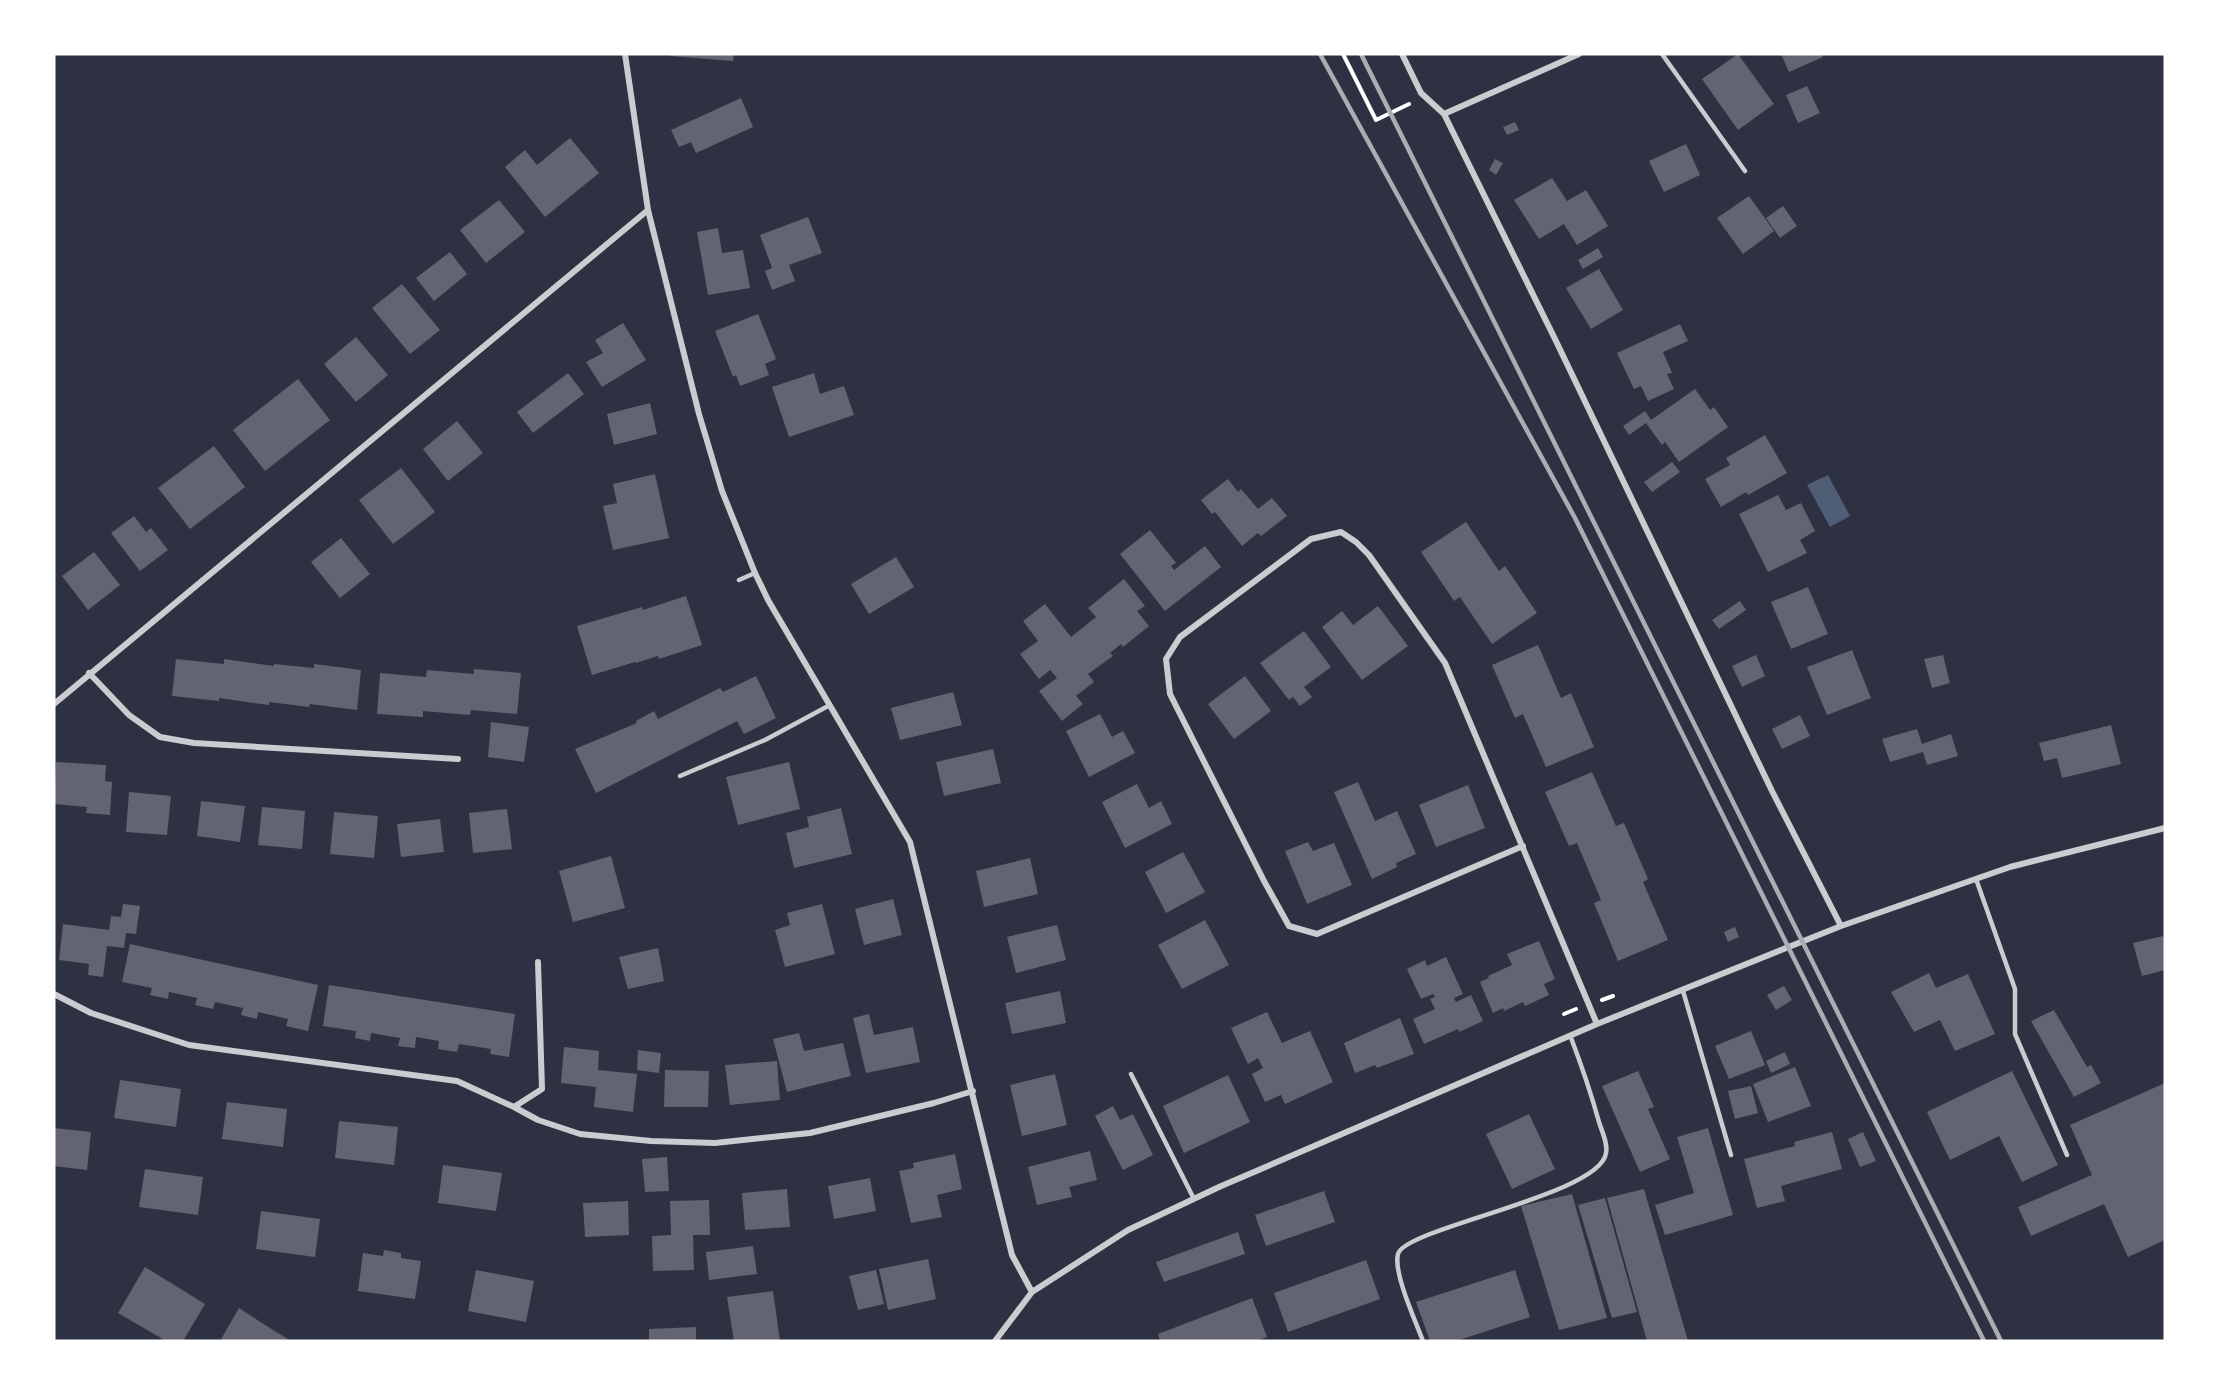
<svg xmlns="http://www.w3.org/2000/svg" width="2219" height="1395" viewBox="0 0 2219 1395" font-family="Lora,serif">
	<rect width="100%" height="100%" fill="#2d3142"/>
	<!-- water -->
	<path fill="#4f5d75" d="M1828 475 1850 516 1830 527 1807 485Z"/>
	<!-- building -->
	<path fill="#626471" d="M670 54H734L733 61 670 56Z
		M1738 54 1774 104 1738 130 1702 79Z
		M1781 54H1821L1823 57 1789 72Z
		M1807 86 1820 113 1798 123 1786 95Z
		M741 98 753 127 696 153 691 142 679 147 671 130Z
		M1515 122 1519 130 1507 135 1503 127Z
		M570 138 599 173 545 217 505 167 525 150 537 165Z
		M1686 144 1700 175 1664 192 1649 161Z
		M1495 159 1503 163 1496 175 1489 170Z
		M1552 178 1567 201 1586 190 1608 226 1577 245 1564 224 1539 239 1514 200Z
		M1749 196 1774 231 1743 254 1717 218Z
		M499 200 525 232 486 263 460 230Z
		M1783 206 1797 226 1780 238 1766 218Z
		M808 217 822 253 789 265 795 281 772 290 765 271 772 268 760 235Z
		M718 228 722 253 743 250 750 288 708 295 697 232Z
		M1598 248 1603 257 1583 269 1578 260Z
		M450 252 467 274 434 301 416 278Z
		M1599 269 1623 310 1591 329 1566 288Z
		M402 284 440 330 410 354 372 308Z
		M758 314 776 359 765 364 769 375 740 386 736 375 733 377 715 331Z
		M623 323 646 360 602 387 586 362 603 353 595 340Z
		M1680 324 1688 341 1663 352 1672 373 1667 374 1674 389 1648 401 1641 386 1634 389 1617 353Z
		M356 337 388 375 356 402 324 364Z
		M568 373 584 394 533 433 517 412Z
		M814 373 820 394 844 386 854 415 789 437 772 387Z
		M298 379 330 420 265 471 233 430Z
		M1695 389 1710 410 1714 407 1728 427 1679 462 1665 442 1662 445 1646 423 1629 435 1623 426 1645 411 1651 420Z
		M650 403 657 434 614 445 607 414Z
		M457 421 483 453 448 481 423 449Z
		M1765 435 1787 473 1748 495 1746 492 1721 507 1705 479 1730 465 1726 458Z
		M214 446 245 487 190 529 158 488Z
		M1672 462 1680 472 1652 492 1644 482Z
		M401 468 435 512 393 544 359 500Z
		M655 474 669 538 613 550 603 506 617 503 613 484Z
		M1228 479 1238 492 1241 489 1258 509 1272 498 1287 516 1261 536 1258 533 1242 546 1215 512 1212 514 1201 500Z
		M1778 495 1786 510 1801 503 1815 531 1800 540 1807 553 1768 572 1739 514Z
		M134 516 146 532 151 528 168 550 140 571 111 533Z
		M1466 522 1499 571 1505 566 1537 613 1492 644 1460 597 1454 601 1421 552Z
		M1150 530 1176 563 1171 566 1174 570 1205 546 1221 567 1165 611 1120 554Z
		M341 538 370 574 340 598 311 562Z
		M94 552 120 585 88 610 62 576Z
		M896 557 914 587 869 614 851 584Z
		M1124 579 1145 606 1137 611 1149 626 1123 647 1121 644 1110 653 1113 656 1088 674 1094 682 1076 696 1083 704 1062 721 1039 691 1057 678 1050 670 1039 679 1020 654 1038 641 1023 621 1045 604 1071 637 1096 617 1088 608Z
		M1808 587 1828 634 1791 649 1771 602Z
		M686 596 702 645 659 659 658 656 636 663 635 662 592 675 577 626 642 607 643 610Z
		M1740 601 1746 610 1719 629 1712 620Z
		M1378 606 1408 646 1362 680 1322 627 1342 611 1353 625Z
		M1304 631 1331 667 1304 687 1312 697 1300 706 1293 697 1289 700 1260 663Z
		M1538 645 1561 698 1571 693 1594 747 1546 767 1523 714 1515 718 1492 665Z
		M1852 650 1871 698 1827 715 1807 667Z
		M1756 655 1765 676 1742 687 1732 666Z
		M1943 655 1950 683 1932 688 1924 659Z
		M176 659 224 664V659L274 666V664L314 668V664L361 670 357 710 310 704 309 707 269 702V705L219 698V701L172 696Z
		M474 669 521 673 517 714 471 710 470 715 423 711V717L377 714 380 673 426 677 427 670 474 674Z
		M756 676 776 718 744 734 737 721 596 793 575 749 637 723 636 721 654 711 658 719 720 688 723 692Z
		M1245 676 1271 711 1234 739 1208 704Z
		M953 692 962 725 900 740 891 708Z
		M1100 714 1112 737 1123 731 1135 753 1089 777 1066 731Z
		M1800 715 1810 736 1782 749 1772 729Z
		M491 722 529 727 524 762 488 757Z
		M2111 725 2121 764 2062 778 2057 758 2044 761 2039 743Z
		M1917 729 1922 744 1951 734 1958 756 1927 765 1923 752 1890 762 1882 739Z
		M993 749 1001 783 944 796 936 762Z
		M56 762 106 765 105 781 112 782 110 815 86 813 87 807 54 804Z
		M789 762 800 809 738 825 726 777Z
		M1592 772 1616 826 1624 823 1648 879 1643 882 1668 940 1618 961 1594 903 1601 900 1577 843 1569 846 1545 792Z
		M1358 782 1375 821 1397 811 1416 854 1396 863 1397 867 1372 879 1334 792Z
		M1137 784 1149 808 1161 801 1172 824 1125 848 1102 802Z
		M1468 785 1485 828 1436 847 1419 805Z
		M129 792 171 796 167 835 126 832Z
		M201 801 245 806 240 842 197 836Z
		M262 807 305 811 302 849 258 845Z
		M841 808 852 854 794 868 786 833 809 827 807 817Z
		M507 809 512 849 473 853 469 813Z
		M334 812 378 816 374 858 330 854Z
		M440 819 444 852 401 857 397 824Z
		M1308 842 1313 851 1334 843 1352 885 1307 904 1285 851Z
		M1183 852 1205 892 1166 913 1145 872Z
		M611 856 625 908 573 922 559 871Z
		M1030 858 1038 894 984 907 976 871Z
		M893 899 902 935 864 945 855 909Z
		M123 904 140 906 136 934 126 933 124 948 107 946 103 977 88 975 89 964 59 960 63 924 109 930 111 916 121 917Z
		M822 904 835 954 785 967 775 930 790 925 787 913Z
		M1205 920 1229 965 1182 989 1158 945Z
		M1057 925 1066 960 1016 973 1007 937Z
		M1735 927 1739 937 1728 942 1724 932Z
		M2163 936 2165 945V970L2142 976 2133 943Z
		M1539 941 1555 979 1544 984 1549 995 1525 1006 1523 1002 1504 1011 1503 1008 1493 1013 1480 982 1489 978 1488 976 1512 965 1507 954Z
		M130 944 318 985 308 1031 286 1026 288 1019 258 1012 257 1019 241 1015 243 1008 215 1002 213 1009 195 1005 197 998 169 992 168 999 150 995 152 988 122 982Z
		M658 948 664 981 628 989 619 957Z
		M1446 957 1463 994 1454 998 1456 1002 1471 995 1483 1021 1459 1032 1458 1029 1424 1044 1413 1019 1435 1009 1430 999 1435 997 1433 994 1421 999 1407 969 1425 960 1427 966Z
		M1929 973 1936 988 1968 974 1995 1034 1955 1051 1940 1020 1914 1032 1891 992Z
		M329 985 515 1014 509 1057 490 1054 491 1049 459 1044 457 1052 438 1049 439 1041 416 1037 415 1048 398 1046 400 1038 371 1033 370 1041 355 1038 356 1031 323 1026Z
		M1784 986 1792 1000 1776 1010 1767 995Z
		M1060 991 1066 1023 1012 1034 1005 1003Z
		M2054 1010 2087 1067 2091 1065 2101 1083 2074 1097 2031 1021Z
		M1267 1012 1282 1043 1310 1031 1333 1082 1285 1104 1281 1095 1265 1102 1252 1074 1263 1068 1258 1058 1248 1064 1231 1028Z
		M869 1014 874 1035 913 1027 920 1062 866 1073 853 1018Z
		M1400 1018 1414 1054 1377 1068 1375 1065 1355 1073 1344 1043Z
		M1751 1031 1765 1065 1729 1079 1715 1046Z
		M799 1033 804 1051 843 1043 851 1076 787 1092 773 1039Z
		M564 1047 599 1051 598 1070 637 1074 633 1112 594 1107 596 1087 561 1083Z
		M638 1050 661 1053 659 1073 637 1070Z
		M1785 1052 1790 1064 1771 1073 1766 1061Z
		M777 1061 780 1100 730 1105 725 1065Z
		M1795 1067 1811 1106 1768 1122 1753 1084Z
		M665 1070 709 1071 708 1107H664Z
		M1638 1071 1654 1107 1648 1109 1670 1159 1640 1172 1602 1086Z
		M2012 1071 2058 1165 2022 1182 1999 1136 1950 1160 1927 1112Z
		M1055 1074 1067 1125 1022 1136 1010 1085Z
		M1228 1075 1250 1122 1184 1153 1163 1106Z
		M120 1080 181 1089 176 1127 114 1118Z
		M2165 1083V1240L2128 1257 2104 1204 2031 1236 2018 1207 2092 1175 2070 1125Z
		M1751 1086 1758 1113 1735 1119 1728 1091Z
		M227 1102 287 1109 283 1147 222 1139Z
		M1113 1106 1120 1120 1133 1114 1153 1155 1123 1170 1095 1116Z
		M1529 1114 1555 1169 1512 1189 1486 1134Z
		M339 1121 398 1127 394 1165 335 1158Z
		M54 1128 91 1132 87 1170 54 1166Z
		M1708 1128 1733 1215 1665 1235 1655 1205 1694 1193 1677 1137Z
		M1832 1132 1842 1169 1781 1186 1785 1201 1757 1208 1744 1159 1795 1146 1794 1142Z
		M1863 1132 1876 1161 1860 1167 1848 1139Z
		M1090 1151 1097 1180 1069 1187 1072 1197 1037 1205 1028 1167Z
		M955 1154 962 1189 937 1195 942 1217 911 1223 899 1171 914 1168 913 1163Z
		M667 1157 669 1191 645 1192 642 1159Z
		M443 1165 502 1173 496 1211 438 1203Z
		M145 1169 203 1177 198 1215 139 1207Z
		M870 1178 876 1211 834 1219 828 1186Z
		M787 1189 790 1227 745 1230 742 1193Z
		M1644 1189 1688 1341H1647L1607 1198Z
		M1324 1191 1335 1222 1266 1246 1255 1215Z
		M1572 1194 1607 1318 1559 1330 1521 1206Z
		M1605 1198 1637 1312 1612 1318 1578 1205Z
		M709 1200 710 1235H693L694 1270 653 1271 652 1236 671 1235 670 1201Z
		M628 1201 629 1235 585 1237 583 1203Z
		M261 1211 320 1219 315 1257 256 1249Z
		M1238 1232 1245 1254 1164 1282 1156 1262Z
		M753 1246 757 1274 709 1280 706 1252Z
		M384 1250 401 1253V1258L421 1261 415 1299 358 1291 363 1253 383 1256Z
		M928 1259 936 1299 888 1310 879 1269Z
		M1366 1260 1380 1299 1288 1332 1274 1293Z
		M145 1267 205 1304 183 1341H166L118 1313Z
		M476 1270 534 1281 526 1322 468 1311Z
		M876 1270 884 1304 858 1310 849 1276Z
		M1515 1270 1530 1317 1456 1341H1430L1416 1302Z
		M773 1291 780 1341H734L727 1297Z
		M1252 1298 1267 1337 1256 1341H1160L1158 1334Z
		M239 1308 265 1325 291 1341H220Z
		M696 1327V1341H649V1329Z"/>
	<g fill="none" stroke-linecap="round" stroke-linejoin="round">
		<!-- path -->
		<path stroke="#fff" stroke-width="4" d="M1343 54 1376 120 1409 104
			M1602 1000 1613 996
			M1564 1014 1576 1009"/>
		<!-- service -->
		<path stroke="#caccd0" stroke-width="4.5" d="M1662 54 1745 171
			M739 580 755 573
			M680 776 765 740 830 705
			M1976 879 2015 989V1034L2067 1155
			M1683 991 1731 1155
			M1131 1074 1194 1199
			M1423 1341C1416 1322 1393 1273 1398 1254 1404 1228 1601 1195 1606 1153 1608 1143 1602 1132 1599 1122 1591 1093 1581 1064 1570 1035"/>
		<!-- minor -->
		<path stroke="#caccd0" stroke-width="6" d="M625 54 648 210 699 414 722 491 755 573 768 600 910 842 1012 1255 1032 1292
			M1402 54 1421 93 1444 114 1555 339 1772 791 1841 926
			M1444 114 1579 54
			M89 673 129 715 160 737 194 743 458 759
			M54 704 648 210
			M1523 846 1317 934 1289 926 1264 881 1170 694 1166 659 1180 637 1311 539 1341 532 1356 542 1369 555 1445 663 1597 1024
			M54 994 91 1013 189 1045 457 1081 514 1107 538 1120 580 1134 651 1141 715 1143 810 1133 934 1103 973 1091
			M514 1107 542 1089 538 962
			M995 1341 1032 1292 1128 1230 1219 1187 1597 1024 1841 926 2010 867 2165 828"/>
		<!-- rail -->
		<path stroke="#abadb3" stroke-width="4.5" d="M1320 54 1575 518 1984 1341
			M1361 54 2001 1341"/>
	</g>
	<!-- border -->
	<rect width="2219" height="1395" fill="none" stroke="#ffffff" stroke-width="111"/>
</svg>
